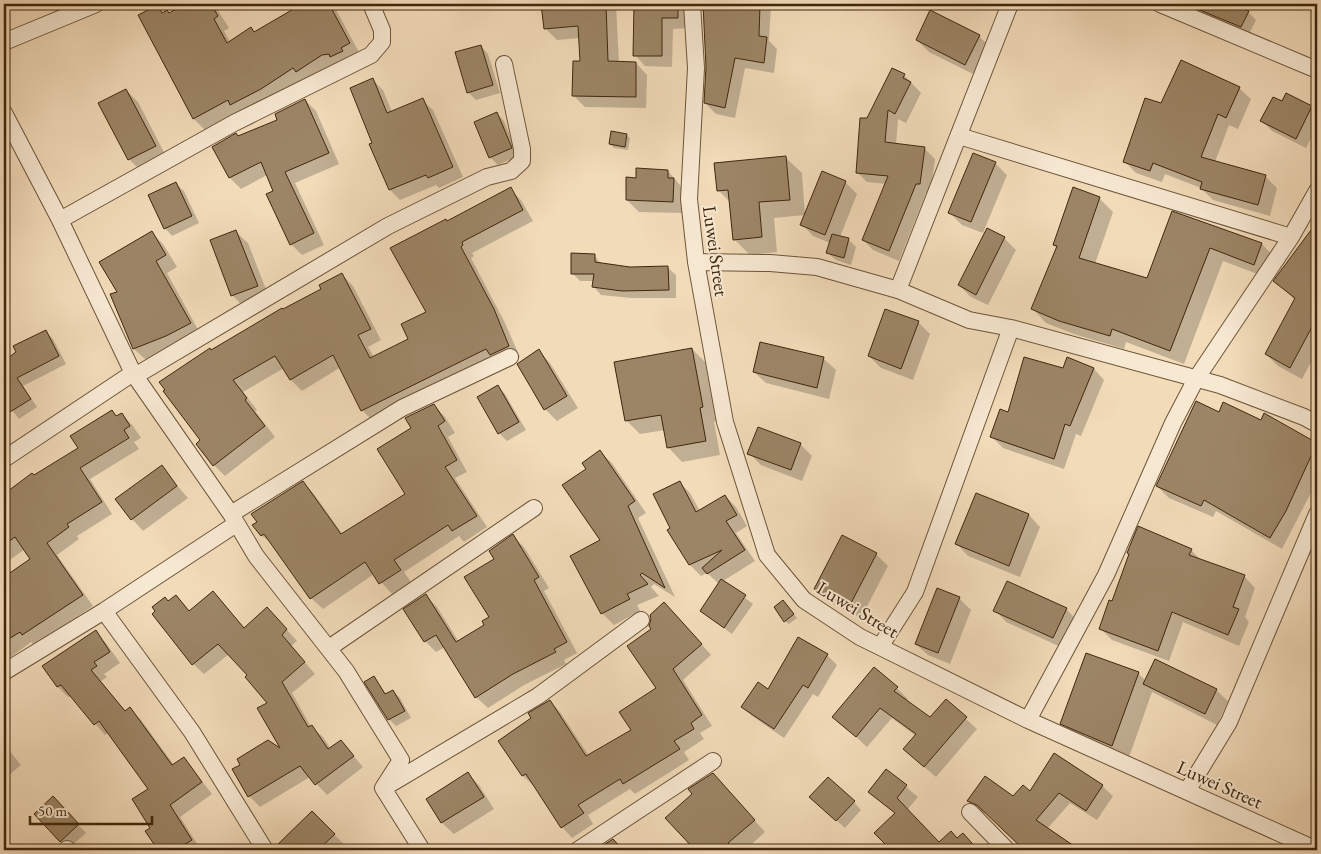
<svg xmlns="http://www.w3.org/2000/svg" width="1321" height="854" viewBox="0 0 1321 854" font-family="'EB Garamond',serif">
	<rect width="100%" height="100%" fill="#f2dbb9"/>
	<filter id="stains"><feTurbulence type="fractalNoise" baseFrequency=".004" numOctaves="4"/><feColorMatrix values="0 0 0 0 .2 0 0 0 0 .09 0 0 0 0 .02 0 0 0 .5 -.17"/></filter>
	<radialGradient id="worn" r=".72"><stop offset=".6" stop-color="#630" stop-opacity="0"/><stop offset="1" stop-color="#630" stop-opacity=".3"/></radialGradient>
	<!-- shadow -->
	<path fill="#0003" d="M4 4H19L4 11Z
		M50 4H83L65 21Z
		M188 4H214L229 28 224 31 230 42 251 29 255 33 306 4H333L360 54 308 83 304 79 272 100 243 115 239 112 205 130 194 119 139 16 158 7 164 14H170Z
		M543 4H616L619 63H636L647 75 646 108 585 107 574 96 581 62 580 38 557 40 545 28Z
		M635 4H685L689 28 673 29 672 67 645 66 635 55Z
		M704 4 771 5 769 41 777 49 774 73 745 68 735 118 716 114 705 103 707 67Z
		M805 4H837V7Z
		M1197 4H1231L1248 12 1256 20 1249 34 1203 15 1195 7Z
		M931 12 979 36 991 48 977 76 929 52 917 40Z
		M481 46 488 54 500 93 476 100 468 92Z
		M904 75 921 93 906 123 898 119 896 145 925 149 935 159 930 194 926 193 899 261 873 250 863 240 886 184 867 182 857 172 868 119Z
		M373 80 383 90 392 112 422 100 433 110 463 177 439 188 436 185 400 200 390 190 371 145 374 144Z
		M1239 88 1251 99 1238 129 1229 125 1215 162 1266 177 1277 188 1270 216 1213 200 1201 188 1165 174 1162 182 1136 173 1124 161 1162 105Z
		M126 90 138 102 167 158 141 171 129 159Z
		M1286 95 1317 112V126L1306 148 1272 131 1262 121 1282 103Z
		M305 100 316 111 339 164 295 183 324 245 302 255 291 244 267 175 241 189 230 178 238 138 279 121Z
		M496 113 504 121 518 156 498 165 490 157Z
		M626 135 630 138 628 150 614 148 610 144Z
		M786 158 802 173 805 215 845 182 857 194 840 237 848 239 856 247 851 265 836 260 828 253 830 243 813 236 802 224 805 215 774 218 777 252 750 255 734 239 731 203 718 190Z
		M995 163 1007 175 983 233 962 225 950 213Z
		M668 171 685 191 684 213 639 212 627 200 637 179Z
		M176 184 184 191 199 223 172 236 165 228Z
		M510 189 521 200 533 221 472 253 474 256 471 258 504 321 520 357 373 421 362 410 341 367 302 391 291 380 284 368 243 392 257 410 255 411 275 437 225 476 214 465 202 440 212 352 323 289 342 275 353 286 381 340 368 347 374 357 410 339 428 312 447 222Z
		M1099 198 1113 212 1095 264 1148 279 1173 213 1262 244 1275 258 1268 278 1223 261 1184 364 1126 342 1124 349 1074 334 1046 323 1033 309 1057 248 1054 245Z
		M1317 224V351L1302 379 1278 366 1266 354 1295 300 1275 281Z
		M151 232 163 244 177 267 167 273 201 335 146 360 134 349 118 292Z
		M236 232 248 243 269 297 244 307 232 295Z
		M1004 238 1016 250 988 305 971 297 959 285Z
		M594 255 602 265 630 268H668L676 275V298H631L601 295 594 287V281H580L572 273Z
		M918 322 930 334 913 380 881 368 869 356Z
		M45 331 53 339 66 364 23 386 37 407 19 419 4 400V362Z
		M761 343 824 359 836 370 829 399 766 383 754 372Z
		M692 349 706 363 717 421 714 422 720 455 682 462 668 447 665 430 640 434 626 420Z
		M539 351 550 363 578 408 557 421 545 409Z
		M1068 359 1094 369 1104 380 1081 436 1076 434 1064 469 1003 448 992 437 1009 414 1063 370Z
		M498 387 505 394 526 430 507 441 499 433Z
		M434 405 445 417 455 433 448 437 467 472 455 478 487 527 464 542 459 536 404 572 411 582 392 594 374 574 323 609 311 598 274 545 261 535 303 483 314 494 343 535 406 494 413 428Z
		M112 412 118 417 122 414 133 426 141 438 134 442 139 449 90 479 112 514 77 536 79 539 57 555 93 606 34 645 31 642 4 662V579L32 559 25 549 4 564V482L12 490 79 448Z
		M1220 414 1261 421 1317 444V481L1282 549 1216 511 1213 517 1169 498 1157 486Z
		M800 444 812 456 802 481 761 465 749 453Z
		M600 452 612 463 646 513 638 518 675 597 654 584 651 587 659 596 637 605 640 611 614 625 602 613V541L588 469Z
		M161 467 188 498 143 531 132 519Z
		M679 482 690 493 700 511 725 496 736 507 747 526 736 533 755 561 723 581 753 604 732 634 701 611 719 584 707 573 701 576 690 565 669 530 672 528Z
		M976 494 1029 515 1040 527 1020 577 968 556 957 544Z
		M513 536 524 547 549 588 544 591 577 653 564 660 566 664 524 685 488 708 476 697 445 647 436 652 425 641 426 596 437 607 459 642 486 625 490 618 496 559Z
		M1191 550 1202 561 1244 576 1255 588 1245 617 1249 622 1239 646 1183 622 1169 661 1112 640 1101 629Z
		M876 554 888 566 861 618 827 601 815 589Z
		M213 593 245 629 277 619 297 641 291 646 315 674 292 693 311 727 323 737 331 749 341 741 363 767 327 795 310 777 260 807 249 796 283 752 269 703 249 676 229 654 204 674 193 664 168 602 176 596 190 612Z
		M959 598 971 610 950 664 928 655 916 644Z
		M787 605 797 618 789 624 785 621Z
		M1066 609 1078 621 1065 649 1006 622 995 610Z
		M675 614 711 655 683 680 712 726 700 733 704 739 684 752 689 760 635 794 630 789 588 815 593 824 572 838 562 827 534 786 523 776 500 741 533 718 550 701 560 712 589 756 633 731 658 688Z
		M95 632 106 643 120 663 104 674 107 677 101 681 126 712 130 709 141 720 174 765 184 758 212 794 180 817 201 850H160L147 831 152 828 150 789 109 732 105 735 71 696 68 697 58 687 44 666Z
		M827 655 837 665 818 697 813 694 784 738 752 716 743 707Z
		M1138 673 1146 681 1216 690 1228 701 1217 725 1152 692 1128 760 1077 739 1062 723Z
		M374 678 387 695 393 691 400 698 411 718 396 726 389 719Z
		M897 688 908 699 906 701 930 719 946 701 977 729 936 777 916 760V736L892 718 867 747 834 717Z
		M4 744 21 765 4 779Z
		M886 770 918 797 907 810 939 843 958 839 974 845 978 850H892L876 833 896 814 870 792Z
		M468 774 479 785 494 809 454 834 442 823 428 799Z
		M713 774 765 832 745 850H696L667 818Z
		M1102 786 1113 796 1097 820 1070 803 1047 829 1075 850H1024L989 815 979 811 968 801 1013 798 1031 793Z
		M53 798 86 833 68 849 35 814Z
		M854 802 861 810 845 828 819 805Z
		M312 813 346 846 342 850H278L276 848Z"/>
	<!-- building -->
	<path fill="#9c8566" stroke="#3f270d" d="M185 4H211L218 16 214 19 227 43 251 27 254 32 302 4H329L350 43 341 48 343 51 330 57 329 54 322 55 296 72 293 68 261 89 230 105 228 100 193 119 138 15 158 5 162 13 167 10 169 13Z
		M541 4H606L608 61 636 62V97L572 96 573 61H580L578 26 544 29Z
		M634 4H678V18H662V56H633Z
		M703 4H760L759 36 767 37 764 63 735 58 725 108 704 103 706 67Z
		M1185 4H1234L1249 11 1241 27Z
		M930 10 980 35 965 65 916 40Z
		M481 45 493 85 467 93 455 52Z
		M1181 60 1240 87 1226 118 1218 114 1201 157 1266 175 1258 205 1200 189 1202 182 1153 163 1150 171 1123 162 1145 98 1161 103Z
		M892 68 905 74 903 78 911 82 895 114 888 110 885 142 925 147 920 184H916L889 251 862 240 888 176 856 173 860 118H867Z
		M373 78 387 113 423 98 453 167 428 178 426 175 389 190 369 144 372 143 350 88Z
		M126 89 156 146 128 160 98 103Z
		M1286 93 1312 106 1296 139 1260 121 1273 97 1282 101Z
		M305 99 329 153 285 172 314 233 290 245 266 194 273 191 261 162 229 178 212 147 236 133 238 136 277 120 275 114Z
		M497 112 512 148 489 158 474 122Z
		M611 131 627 134 625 147 609 144Z
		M973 153 996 162 971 222 948 213Z
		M786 156 790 200 759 202 762 237 733 240 728 190 717 191 714 163Z
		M636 168 668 170V178H674L673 202 626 200V177L636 178Z
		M822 171 846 181 825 235 800 225Z
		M176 182 192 216 164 229 148 195Z
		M511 187 523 210 462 242 463 245 461 247 494 309 509 346 490 355 486 349 361 411 333 355 290 380 275 356 233 380 247 398 245 400 265 426 213 466 196 444 200 440 163 391 165 390 159 382 210 348 211 350 282 308 283 309 321 289 319 285 342 273 371 329 358 335 370 358 408 339 401 324 426 312 390 248 446 219 447 221Z
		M1073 187 1100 197 1079 258 1147 278 1172 211 1262 243 1254 265 1210 248 1170 351 1112 329 1110 336 1059 321 1031 309 1057 246 1053 245Z
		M1317 222V313L1311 321 1314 323 1290 368 1265 354 1295 298 1273 281Z
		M987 228 1005 237 976 295 958 285Z
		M236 230 258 286 231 296 210 240Z
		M152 231 166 255 156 261 191 323 166 336 133 349 110 294 117 292 99 262Z
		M832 234 849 238 844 258 826 253Z
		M571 253 595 254V262L630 267 668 266 669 290 622 291 592 287 594 274H571Z
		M885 309 919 321 901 369 868 356Z
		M46 330 59 356 17 378 31 399 10 412 4 403V358L5 360 16 352 13 346Z
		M760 342 824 357 817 388 753 372Z
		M692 348 703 407 700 408 706 441 667 448 661 415 625 421 614 362Z
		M539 349 567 396 544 410 517 364Z
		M1024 357 1063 368 1067 357 1094 368 1070 426 1065 424 1054 459 990 437 1000 409 1008 412Z
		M498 385 519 422 498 434 477 397Z
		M1196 401 1219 412 1223 402 1261 420 1264 413 1317 443 1286 511 1270 538 1204 500 1201 506 1156 486Z
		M434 404 445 421 438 426 457 460 445 467 477 516 452 531 448 525 394 560 401 570 379 584 365 562 310 599 264 534 261 536 252 525 257 522 251 514 303 481 341 534 405 494 377 449 411 428 405 418Z
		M112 410 116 416 122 413 130 426 124 430 129 438 80 468 102 502 67 524 69 527 47 543 83 595 22 635 20 632 4 642V577L30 559 15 537 4 545V494L32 473 34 475 78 448 70 436Z
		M758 427 801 443 791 470 747 454Z
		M600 450 635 501 628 506 665 588 642 573 640 575 648 584 627 594 630 599 601 614 570 556 600 540 562 485 586 469 582 463Z
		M162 465 177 486 131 520 115 499Z
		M680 481 696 512 725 495 737 515 726 521 745 550 707 574 702 568 722 550 689 565 667 530 670 528 653 494Z
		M976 493 1029 514 1009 566 955 544Z
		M1138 526 1192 549 1189 555 1245 575 1233 607 1239 609 1228 635 1172 612 1158 651 1099 629 1109 600 1112 601 1129 554 1127 553Z
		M513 534 539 577 534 580 567 642 554 649 556 652 513 674 475 698 436 635 424 642 403 609 426 594 456 642 484 625 482 621 489 617 464 577 494 559 489 551Z
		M842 535 877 553 849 607 814 589Z
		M721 579 746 595 724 628 700 611Z
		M1007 581 1067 608 1053 638 993 611Z
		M937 588 960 597 938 653 915 644Z
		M213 591 244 628 267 607 287 629 282 635 305 662 282 682 308 727 312 725 328 749 341 740 354 756 315 785 300 766 248 797 232 769 240 765 237 759 268 740 280 748 257 708 267 703 245 677 247 675 218 644 192 665 152 614 155 611 152 607 165 597 168 601 176 595 189 611Z
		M783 600 794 614 784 622 774 607Z
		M664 602 702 644 673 669 702 715 691 723 694 729 674 741 680 749 623 784 620 779 578 805 584 813 561 828 526 774 522 776 498 741 531 718 528 713 550 700 586 756 631 730 619 712 656 688 627 646 651 629 649 626 651 619 650 615Z
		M96 630 110 652 94 662 97 666 91 670 125 711 130 707 172 765 184 757 202 782 170 805 192 840 175 850H158L145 831 150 828 132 799 148 789 99 721 94 725 61 685 57 687 42 666Z
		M798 637 828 654 808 688 803 685 774 729 741 707 758 682 768 689Z
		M1086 653 1139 672 1112 746 1060 724Z
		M1155 659 1217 689 1205 714 1143 684Z
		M874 667 898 687 894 691 930 717 946 699 967 717 924 767 903 749 916 734 880 708 856 737 832 717Z
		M374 676 385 694 393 690 405 711 388 720 364 682Z
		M1054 753 1103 785 1086 811 1059 793 1036 820 1080 850H1024L977 805 967 801 985 776 1013 796 1023 785 1030 791Z
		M886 769 907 785 897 798 939 842 951 831 957 838 963 833 978 850H891L874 833 895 813 868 792Z
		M468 772 484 797 441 823 426 799Z
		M713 773 755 820 728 843 735 850H695L665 818 692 794 688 789Z
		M828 777 855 801 836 821 809 797Z
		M53 796 79 824 60 842 34 814Z
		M312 811 335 834 318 850H275L274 848Z
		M613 839 623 850H596Z"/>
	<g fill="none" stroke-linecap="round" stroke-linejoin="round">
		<defs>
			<path id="street" d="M692 4 696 68 689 199 696 262 725 422 767 555 804 600 860 637 1028 720 1317 850
				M1160 4 1317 70
				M4 42 96 4
				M4 113 60 220 133 373 231 514 256 556 346 671 401 760 383 788 422 850
				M959 136 1291 237
				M60 220 234 123 371 55 382 42V30L371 4
				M696 262 770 263 817 267 898 290 969 320 1011 328 1220 385 1304 417 1317 424
				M898 290 1010 4
				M135 376 388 226 487 177 511 171 522 161V149L504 64
				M4 459 133 373
				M231 514 402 408 510 357
				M104 611 192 732 265 850
				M880 647 915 592 1011 328
				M329 648 534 508
				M4 672 104 611 236 524
				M1028 720 1106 575 1173 423 1196 379 1291 237 1317 191
				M387 786 538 696 641 620
				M1187 791 1229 722 1317 514
				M970 812 1007 850
				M67 849 68 850
				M578 850 713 761"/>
		</defs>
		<!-- street casing -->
		<use href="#street" stroke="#6c5438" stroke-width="18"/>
		<!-- street -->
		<use href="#street" stroke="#f7e8d2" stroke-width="16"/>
	</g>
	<g text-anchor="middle" stroke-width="4" stroke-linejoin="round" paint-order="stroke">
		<!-- street labels -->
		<g font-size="19" fill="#3f270d" stroke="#f7e8d2">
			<text transform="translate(716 251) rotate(82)" y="7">Luwei Street</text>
			<text transform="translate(858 609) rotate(31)" y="7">Luwei Street</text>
			<text transform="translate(1220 784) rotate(24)" y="7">Luwei Street</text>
		</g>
	</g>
	<!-- margin -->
	<rect width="1321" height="854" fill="none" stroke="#f2dbb9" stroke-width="20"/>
	<rect x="5" y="5" width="1311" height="844" fill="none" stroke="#3f270d" stroke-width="2.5"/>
	<rect x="10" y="10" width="1301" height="834" fill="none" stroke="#3f270d"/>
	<!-- scale -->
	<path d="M30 816v8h122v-8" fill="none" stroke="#3f270d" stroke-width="2.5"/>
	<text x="38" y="816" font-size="15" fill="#3f270d" stroke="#f7e8d2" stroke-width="4" paint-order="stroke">50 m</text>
	<rect width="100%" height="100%" filter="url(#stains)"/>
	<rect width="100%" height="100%" fill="url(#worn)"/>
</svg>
